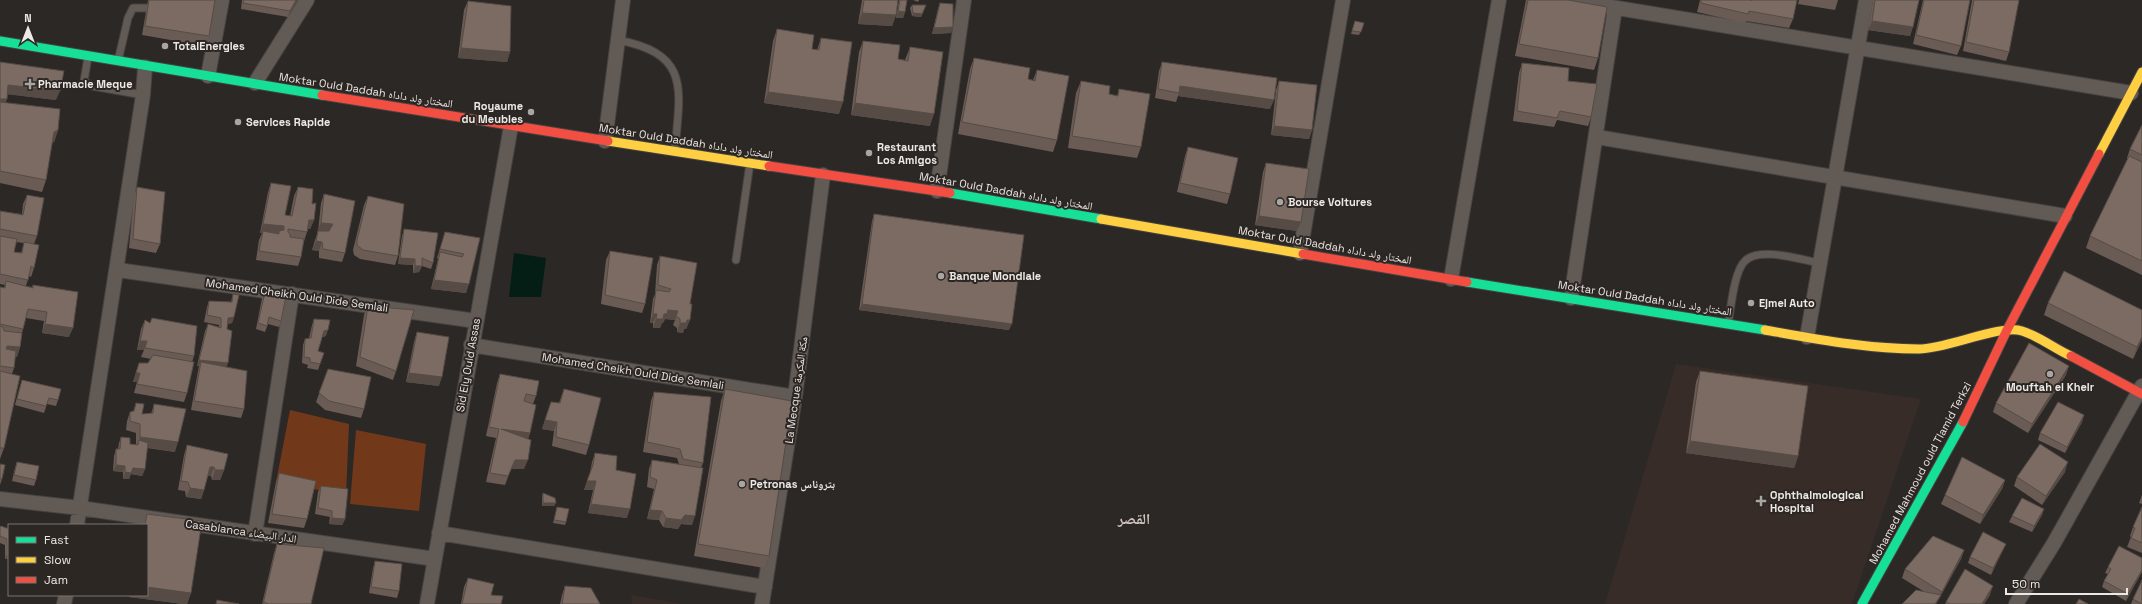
<svg xmlns="http://www.w3.org/2000/svg" width="2142" height="604" viewBox="0 0 2142 604" font-family="'Space Grotesk','Noto Naskh Arabic',sans-serif">
	<rect width="100%" height="100%" fill="#2b2826"/>
	<!-- built -->
	<path fill="#372c27" d="M1676 364 1921 399 1852 604H1605Z
		M631 595 683 604H632Z"/>
	<!-- green -->
	<path fill="#71391a" d="M290 410 349 424 346 495 276 482Z
		M356 430 426 444 419 511 350 504Z"/>
	<!-- water -->
	<path fill="#041e15" d="M514 253 546 258 541 297H509Z"/>
	<g fill="none" stroke-linecap="round" stroke-linejoin="round">
		<defs>
			<path id="lane" d="M618 40C691 54 680 89 675 150
				M88 57 84 81 92 86 143 95
				M118 61 128 18 133 8H146
				M736 260 750 163
				M1728 324C1731 308 1734 271 1745 261 1759 246 1802 260 1820 263"/>
			<path id="street" d="M1569 0 2131 93
				M208 76 222 0
				M255 83 307 0
				M1597 137 2065 216
				M605 141 623 0
				M937 191 964 0
				M1300 253 1343 0
				M118 270 476 321
				M1451 279 1499 0
				M1571 298 1615 8
				M1807 337 1866 0
				M471 345 795 397
				M0 499 80 508 435 559
				M77 525 143 95 145 67
				M439 533 765 587
				M255 534 292 294
				M64 604 66 595
				M427 604 511 126
				M762 604 795 397 823 175
				M2016 604 2054 543 2142 386"/>
			<path id="fast" d="M0 41 322 95
				M950 193 1101 219
				M1467 282 1765 330
				M1862 604 1963 422"/>
			<path id="slow" d="M608 141 769 166
				M2099 154 2142 72
				M1101 219 1303 254
				M1765 330C1816 339 1867 349 1919 349 1947 349 2000 324 2022 331 2039 336 2055 349 2071 356"/>
			<path id="jam" d="M322 95 608 141
				M769 166 950 193
				M1303 254 1467 282
				M2071 356 2142 394
				M1963 422 2007 330 2099 154"/>
		</defs>
		<!-- lane casing -->
		<use href="#lane" stroke="#454342" stroke-width="9"/>
		<!-- street casing -->
		<use href="#street" stroke="#454342" stroke-width="16"/>
		<!-- fast casing -->
		<use href="#fast" stroke="#454342" stroke-width="11"/>
		<!-- slow casing -->
		<use href="#slow" stroke="#454342" stroke-width="11"/>
		<!-- jam casing -->
		<use href="#jam" stroke="#454342" stroke-width="11"/>
		<!-- lane -->
		<use href="#lane" stroke="#625a55" stroke-width="7"/>
		<!-- street -->
		<use href="#street" stroke="#625a55" stroke-width="14"/>
		<!-- fast -->
		<use href="#fast" stroke="#16e098" stroke-width="9"/>
		<!-- slow -->
		<use href="#slow" stroke="#ffcf43" stroke-width="9"/>
		<!-- jam -->
		<use href="#jam" stroke="#f24e42" stroke-width="9"/>
	</g>
	<!-- wall -->
	<path fill="#6a5c55" fill-rule="evenodd" d="M148 0H215L209 36 205 46 142 35Z
		M242 0H298L288 17 241 9Z
		M862 0H898L896 15 892 26 858 24Z
		M899 0H907L905 12 903 18H896Z
		M913 0H919L918 2Z
		M1526 0H1568L1598 58 1594 70 1515 56 1525 5Z
		M1700 0H1797L1793 19 1789 28 1746 21 1745 23 1697 12Z
		M1799 0H1838L1835 10 1798 4Z
		M1873 0H1919L1910 36 1868 30Z
		M1923 0H1970L1961 46 1957 55 1913 44Z
		M1972 0H2019L2009 52 2006 61 1963 51Z
		M468 1 510 52 507 62 458 58 464 10Z
		M940 3 951 33 932 34 938 9Z
		M912 5 925 8 921 17 912 16 910 8Z
		M1355 21 1364 23 1359 35 1351 34Z
		M777 29 812 49 817 50 821 38 839 114 764 103 773 41Z
		M863 41 898 59 905 60 910 47 930 126 851 115 859 52Z
		M974 58 1028 79 1033 80 1037 70 1057 140 1053 152 958 134 970 69Z
		M0 62 56 100 7 94V99L5 103 58 130 54 142H52L46 180 42 192 0 183Z
		M1162 62 1270 109 1178 96 1176 102 1155 98 1159 71Z
		M1522 63 1568 81 1591 117 1588 126 1557 120 1554 127 1513 121 1519 73Z
		M1081 81 1109 94 1117 96 1119 89 1141 147 1137 158 1068 148 1076 93Z
		M1279 81 1312 130 1309 139 1271 135 1276 90Z
		M2142 125V275L2086 248 2090 236 2128 159 2127 158 2130 149Z
		M1188 147 1230 194 1227 204 1177 192 1185 156Z
		M1266 163 1301 222 1297 231 1255 225 1263 172Z
		M271 183 285 215 290 216 294 196 298 187 312 204 314 220 310 229H308L304 241 301 257 298 266 256 260 259 240 262 233H260L268 192Z
		M137 187 160 244 156 253 129 248 134 196Z
		M324 194 345 253 342 262 319 258V251L312 250 315 240 318 232 321 203Z
		M27 195 37 236 34 244V268L31 277 29 276 26 286 32 287 33 285 69 337 42 333 44 321 26 318 22 333 20 347 17 357 15 356 14 368 12 374 4 448 0 459V287L4 288 5 285 0 284V211L22 214 23 204ZM16 242 24 243 21 253 14 252Z
		M368 196 398 256 395 265 360 259 354 255 353 250 364 205Z
		M874 214 1009 330 859 310 872 221Z
		M404 229 433 263 431 269 422 266 419 272 413 273V265L398 264 402 236Z
		M445 232 480 238 466 293 431 289 438 259 437 258Z
		M610 251 645 304 642 313 601 304 606 260Z
		M660 256 690 304V320L686 329H684L683 333 677 332V328L673 325 675 320 665 319 663 323H662L660 328H653V323H650L653 299 655 294 657 265Z
		M265 292 281 321 279 327 268 324 265 332 256 329 262 298Z
		M233 294 234 317 232 323 227 324 226 367 244 409 241 418 191 410 198 371 199 366H197L205 331 208 324 219 327V325L204 322 207 307 209 301 231 302Z
		M2048 303 2142 340 2133 359 2044 315Z
		M368 306 396 371 393 380 356 366 364 315Z
		M314 319 326 336 322 337 318 351 324 353 318 370 307 368 308 365 302 363 303 345 305 339 309 338 312 325Z
		M145 320 194 356 192 362 187 393 184 402 134 393 137 382H133L139 363H148L151 359 141 357 144 350H137L141 329Z
		M417 332 439 386 406 382 414 342Z
		M328 369 364 409 361 418 325 410 316 402Z
		M1700 371 1798 456 1794 468 1686 453 1696 382Z
		M500 374 536 396 533 404 530 433 528 439 524 469H511L505 485 486 482 496 438 486 436 497 383Z
		M2066 375 2028 433 1993 412 1996 403Z
		M22 380 58 400 56 406 47 404 44 413 15 405 20 386Z
		M564 389 589 445 586 455 552 446 554 431 542 429 551 402 559 403Z
		M725 389 769 556 764 568 694 556 721 401Z
		M654 392 703 463 701 468 692 525 681 524 678 529 663 527 659 520 647 519 654 489 647 487 649 469 652 460 679 464 677 458 643 452 651 401Z
		M136 403 142 414H151L154 404 175 452 147 448 145 469 142 476 131 474 129 479H123V472L113 471 114 456 116 449H118L119 443 121 437 130 444H136V433L126 430 127 421 130 412H133Z
		M2084 415 2082 422 2065 453 2038 440 2040 433Z
		M187 445 224 470 220 480H212L211 476H208L204 490 201 499 186 497 185 491 178 490 184 455Z
		M595 453 616 470 627 518 588 513 593 490H584L590 473 592 462Z
		M17 462 36 480 34 486 12 481 15 468Z
		M0 464 2 479 0 485Z
		M2065 472 2042 505 2014 486 2017 477Z
		M279 473 307 519 304 528 268 523 276 482Z
		M2005 480 2002 489 1980 524 1941 504 1945 495Z
		M321 486 345 519 342 525 329 524 330 517 315 514 318 492Z
		M543 493 556 503 554 506H542V496Z
		M2142 495V504L2139 503Z
		M557 507 566 522 565 525 553 523Z
		M2142 507V553L2127 547 2131 537 2130 536 2133 527Z
		M2044 509 2042 515 2032 532 2009 522 2012 516Z
		M147 514 191 593 187 604H183L129 597V595H147V525H143Z
		M0 527 9 529V559H5V545L0 543Z
		M277 544 311 604H262L274 553Z
		M2006 544 2003 550 1991 575 1968 563 1970 557Z
		M1964 550 1961 559 1936 604 1923 591 1902 578 1905 569Z
		M2142 558V572L2126 601 2102 587 2104 581 2108 574 2105 573 2108 567Z
		M375 561 399 591 397 598 369 593 373 568Z
		M468 578 491 595 501 604H461L464 587Z
		M565 586 600 604H560L562 595Z
		M1990 595 1984 604H1945L1946 602Z
		M2133 599 2142 604H2131Z"/>
	<!-- shaded-wall -->
	<path fill="#564b45" d="M296 0H298L288 17 290 11Z
		M925 8 921 17 912 16 913 13Z
		M898 11 905 12 903 18H896Z
		M862 13 896 15 892 26 858 24Z
		M1872 21 1913 27 1910 36 1868 30Z
		M953 27 951 33 932 34 934 28Z
		M461 48 510 52 507 62 458 58Z
		M8 85 60 91 56 100 5 94Z
		M1180 86 1274 100 1270 109 1178 96Z
		M768 92 843 102 839 114 764 103Z
		M0 99H7L3 109 0 108Z
		M855 103 934 114 930 126 851 115Z
		M1274 126 1312 130 1309 139 1271 135Z
		M58 130 54 142 50 144 54 132Z
		M1259 216 1301 222 1297 231 1255 225Z
		M309 220H314L310 229H306Z
		M321 223 333 224 329 233 317 232Z
		M263 224 284 226 281 235 279 231 277 235 263 231 262 233H260Z
		M316 241 322 242 319 251 312 250Z
		M400 258 415 259 413 265 398 264Z
		M415 266H422L419 272 413 273Z
		M434 280 469 284 466 293 431 289Z
		M862 304 1012 324 1009 330 859 310Z
		M668 310 678 311 675 320 665 319 663 323H662L660 328H653L656 319Z
		M653 314H657L653 323H650Z
		M234 317 232 323 226 325 228 318Z
		M687 320H690L686 329H684L683 333 677 332 680 323Z
		M45 324 73 328 69 337 42 333Z
		M328 330 326 336 322 337 324 331Z
		M2142 337V340L2133 359 2137 347Z
		M140 341H147L144 350H137Z
		M7 346 20 347 17 357 3 355Z
		M199 360 228 363 226 369 201 362 199 366H197Z
		M2069 366 2066 375 2028 433 2032 424Z
		M136 373H140L137 382H133Z
		M409 373 442 377 439 386 406 382Z
		M2084 415 2082 422 2065 453 2067 447Z
		M545 420 557 422 554 431 542 429Z
		M501 429 530 433 527 442Z
		M140 437 178 442 175 452 137 446 139 440 137 446Z
		M1690 441 1798 456 1794 468 1686 453Z
		M515 460H528L524 469H511L505 485Z
		M2068 462 2065 472 2042 505 2046 496Z
		M116 465 125 466 123 472 113 471Z
		M210 467H214L211 476H207Z
		M133 468 145 469 142 476 131 474 129 479H123L125 472Z
		M215 470H224L220 480H212Z
		M2005 480 2002 489 1980 524 1983 515Z
		M587 481H596L593 490H584Z
		M190 488 204 490 201 499 186 497Z
		M543 503H556L554 506H542Z
		M591 504 630 509 627 518 588 513Z
		M2044 509 2042 515 2032 532 2034 526Z
		M650 510 662 511 659 520 647 519Z
		M685 515 695 516 692 525 681 524 678 529 663 527 666 518Z
		M332 518 345 519 342 525 329 524Z
		M2006 544 2003 550 1991 575 1993 568Z
		M1964 550 1961 559 1938 601 1936 604H1935Z
		M8 552H9V559H5Z
		M2142 570V572L2126 601 2128 594Z
		M1993 586 1990 595 1984 604H1982Z
		M147 587 191 593 187 604H183L129 597 130 595H147Z"/>
	<!-- building -->
	<path fill="#7b6b63" stroke="#564b45" d="M149 0H215L209 36 145 26Z
		M244 0H296L290 11 243 3Z
		M864 0H898L896 15 862 13Z
		M900 0H907L905 12 898 11Z
		M1528 0H1568L1607 7 1598 58 1519 44Z
		M1701 0H1751V1V0H1797L1793 19 1749 11 1748 14 1701 3Z
		M1875 0H1919L1913 27 1872 21Z
		M1924 0H1970L1961 46 1916 35Z
		M1974 0H2019L2009 52 1966 42Z
		M468 1 511 6 510 52 461 48Z
		M940 3 953 4V27L934 28Z
		M912 5H926L922 14 913 13Z
		M1355 21 1364 23 1361 32 1352 31Z
		M777 29 814 35 812 49 819 50 821 38 852 42 843 102 768 92Z
		M863 41 900 45 898 59 908 61 910 47 943 52 934 114 855 103Z
		M974 58 1030 68 1028 79 1035 81 1037 70 1069 76 1057 140 962 122Z
		M0 62 64 71 60 91 8 85 7 99H0Z
		M1162 62 1277 78 1274 100 1180 86 1179 93 1158 89Z
		M1522 63 1569 68 1568 81 1597 84 1591 117 1560 111 1557 118 1517 111Z
		M1081 81 1110 86 1109 94 1118 96 1119 89 1150 94 1141 147 1072 136Z
		M1279 81 1317 85 1312 130 1274 126Z
		M0 102 60 109 58 130 54 132 46 180 0 171Z
		M2142 125V155L2130 149Z
		M1188 147 1238 158 1230 194 1180 183Z
		M2129 156 2142 162V261L2090 236Z
		M1266 163 1309 169 1301 222 1259 216Z
		M271 183 291 186 285 215 292 216 298 187 313 189 312 204 316 203 314 220H309L307 232 288 229V232L290 234V237L304 239 301 257 259 251 263 231 279 234V231L284 230V226L263 224Z
		M137 187 165 192 160 244 133 239Z
		M324 194 355 201 345 253 323 249 322 242 316 241 318 231H329L333 224 321 223Z
		M27 195 44 198 37 236 0 229V211L23 215Z
		M368 196 404 204 398 256 363 250 357 245V240Z
		M874 214 1024 235 1012 324 862 304Z
		M404 229 438 233 433 263 422 258V266H415V259L400 258Z
		M445 232 480 238 469 284 434 280 440 252 462 257 464 254 440 249Z
		M0 236 17 239 14 252 22 253 24 242 39 245 34 268 31 266 28 280 0 274Z
		M610 251 653 258 645 304 605 295Z
		M660 256 697 263 690 304H692L690 320H687L686 323H680V319L676 316 678 311 668 310 667 314H664L663 319H656L657 314H653L656 290 669 292 671 289 658 285Z
		M2064 271 2142 310V337L2137 347 2048 303Z
		M6 281 33 288V285L78 292 73 328 45 324 47 312 28 309 23 329 0 324V287L5 288Z
		M265 292 286 296 281 321 269 317 267 326 258 323Z
		M233 294 239 295 234 317 228 318 227 329 232 331 228 363 199 360 208 324 221 328V318L207 315 209 301 232 302Z
		M368 306 414 310 396 371 360 357Z
		M152 318 197 326 194 356 145 348 147 341H140L145 320 150 323Z
		M314 319 330 320 328 330 324 331 318 351 324 353 320 364 310 362V358L304 357 305 339 311 338Z
		M0 326 3 327 4 331 22 333 20 347 7 346 6 349 16 351 14 368 0 366Z
		M417 332 449 337 442 377 409 373Z
		M2029 343 2069 366 2032 424 1996 403Z
		M153 355 194 362 187 393 137 384 140 373H136L139 363H148Z
		M201 362 247 371 244 409 194 401Z
		M328 369 371 377 364 409 329 401 319 393Z
		M0 371 20 376 4 448H0Z
		M1700 371 1808 386 1798 456 1690 441Z
		M500 374 539 381 536 396 526 394 524 401 536 405 530 433 501 429 531 440 528 460H515L508 476 490 473 499 429 489 427Z
		M22 380 61 389 58 400 49 398 46 406 17 399Z
		M564 389 601 398 589 445 556 437 557 422 545 420 551 402 560 403Z
		M725 389 792 401 769 556 698 544Z
		M654 392 711 397 703 463 683 459 680 449 647 442Z
		M2058 402 2084 415 2067 447 2040 433Z
		M136 403 144 404 142 414 153 413 154 404 186 409 178 442 140 437V424L130 421V412L134 411Z
		M121 437 130 438V444L138 445 139 440 148 443 145 469 133 468 131 473 125 472V466L116 465V449H120Z
		M2040 444 2068 462 2046 496 2017 477Z
		M187 445 228 454 224 470H215L214 467H210L204 490 190 488 188 482 181 481Z
		M595 453 617 456 616 470 636 474 630 509 591 504 596 481H587L593 465Z
		M1962 457 2005 480 1983 515 1945 495Z
		M652 460 703 468 695 516 685 515 681 520 666 518 662 511 650 510 657 480 650 477Z
		M17 462 39 466 36 480 14 475Z
		M0 464 5 465 2 479H0Z
		M279 473 316 481 307 519 272 514Z
		M321 486 348 489 345 519 332 518V511L318 508Z
		M543 493 555 498 556 503H543Z
		M2022 498 2044 509 2034 526 2012 516Z
		M557 507 569 509 566 522 554 520Z
		M2142 507V543L2131 538 2135 528 2133 527Z
		M147 514 202 521 191 593 147 587V525H145Z
		M1 526 9 529V552H8L7 539 0 536V527Z
		M1983 532 2006 544 1993 568 1970 557Z
		M1933 536 1964 550 1942 592 1905 569Z
		M277 544 324 548 311 604H268L264 602 263 604Z
		M2119 546 2142 558V570L2128 594 2104 581 2111 569 2108 567Z
		M375 561 402 564 399 591 371 587Z
		M1965 569 1993 586 1982 604H1950L1946 602Z
		M468 578 494 584 491 595 503 596 501 604H462Z
		M2142 580V604L2133 599Z
		M565 586 591 588 600 604H562Z
		M1916 590 1941 595 1935 604H1902Z
		M2079 599 2088 604H2076Z
		M217 600 239 604H216Z"/>
	<!-- markers -->
	<g fill="#a8a5a2" stroke="#2d2724" stroke-width="1.5">
		<circle cx="165" cy="46" r="4"/>
		<path d="M28 78h4v4h4v4h-4v4h-4v-4h-4v-4h4z"/>
		<circle cx="531" cy="112" r="4"/>
		<circle cx="238" cy="122" r="4"/>
		<circle cx="869" cy="153" r="4"/>
		<circle cx="1280" cy="202" r="4"/>
		<circle cx="941" cy="276" r="4"/>
		<circle cx="1751" cy="303" r="4"/>
		<circle cx="2050" cy="374" r="4"/>
		<circle cx="742" cy="484" r="4"/>
		<path d="M1759 495h4v4h4v4h-4v4h-4v-4h-4v-4h4z"/>
	</g>
	<g text-anchor="middle" stroke-width="4" stroke-linejoin="round" paint-order="stroke">
		<!-- poi labels -->
		<g font-size="11" font-weight="bold" fill="#ece8e5" stroke="#2d2724" text-anchor="start">
			<text x="173" y="50">TotalEnergies</text>
			<text x="38" y="88">Pharmacie Meque</text>
			<text x="523" y="110" text-anchor="end">Royaume<tspan x="523" dy="13">du Meubles</tspan></text>
			<text x="246" y="126">Services Rapide</text>
			<text x="877" y="151">Restaurant<tspan x="877" dy="13">Los Amigos</tspan></text>
			<text x="1288" y="206">Bourse Voitures</text>
			<text x="949" y="280">Banque Mondiale</text>
			<text x="1759" y="307">Ejmel Auto</text>
			<text x="2050" y="391" text-anchor="middle">Mouftah el Kheir</text>
			<text x="750" y="488">Petronas بتروناس</text>
			<text x="1770" y="499">Ophthalmological<tspan x="1770" dy="13">Hospital</tspan></text>
		</g>
		<!-- street labels -->
		<g font-size="11" fill="#ece8e5" stroke="#2d2724">
			<text transform="translate(366 90) rotate(9)" y="4">Moktar Ould Daddah المختار ولد داداه</text>
			<text transform="translate(686 141) rotate(9)" y="4">Moktar Ould Daddah المختار ولد داداه</text>
			<text transform="translate(1006 191) rotate(10)" y="4">Moktar Ould Daddah المختار ولد داداه</text>
			<text transform="translate(1325 245) rotate(10)" y="4">Moktar Ould Daddah المختار ولد داداه</text>
			<text transform="translate(297 295) rotate(8)" y="4">Mohamed Cheikh Ould Dide Semlali</text>
			<text transform="translate(1645 298) rotate(9)" y="4">Moktar Ould Daddah المختار ولد داداه</text>
			<text transform="translate(468 365) rotate(-80)" y="4">Sid Ely Ould Assas</text>
			<text transform="translate(633 371) rotate(9)" y="4">Mohamed Cheikh Ould Dide Semlali</text>
			<text transform="translate(796 390) rotate(-82)" y="4">La Mecque مكة المكرمة</text>
			<text transform="translate(1920 473) rotate(-62)" y="4">Mohamed Mahmoud ould Tlamid Terkzi</text>
			<text transform="translate(241 531) rotate(8)" y="4">Casablanca الدار البيضاء</text>
		</g>
		<!-- district labels -->
		<g font-size="15" font-weight="bold" fill="#cdc4c0" stroke="#2d2724">
			<text x="1134" y="524">القصر</text>
		</g>
	</g>
	<!-- legend -->
	<rect x="8" y="524" width="140" height="72" fill="#2d2724" stroke="#797471"/>
	<rect x="16" y="537" width="20" height="6" fill="#16e098" stroke="#797471"/>
	<text x="44" y="544" font-size="12" fill="#ece8e5">Fast</text>
	<rect x="16" y="557" width="20" height="6" fill="#ffcf43" stroke="#797471"/>
	<text x="44" y="564" font-size="12" fill="#ece8e5">Slow</text>
	<rect x="16" y="577" width="20" height="6" fill="#f24e42" stroke="#797471"/>
	<text x="44" y="584" font-size="12" fill="#ece8e5">Jam</text>
	<!-- north arrow -->
	<g transform="translate(28 28)" stroke="#2d2724" stroke-width="3" paint-order="stroke">
	<path d="M0-3L7 15L0 10L-7 15Z" fill="#ece8e5"/>
	<text y="-6" font-size="11" font-weight="bold" text-anchor="middle" fill="#ece8e5">N</text>
	</g>
	<!-- scale -->
	<path d="M2006 588v6h121v-6" fill="none" stroke="#ece8e5" stroke-width="2"/>
	<text x="2012" y="588" font-size="12" fill="#ece8e5" stroke="#2d2724" stroke-width="3" paint-order="stroke">50 m</text>
</svg>
